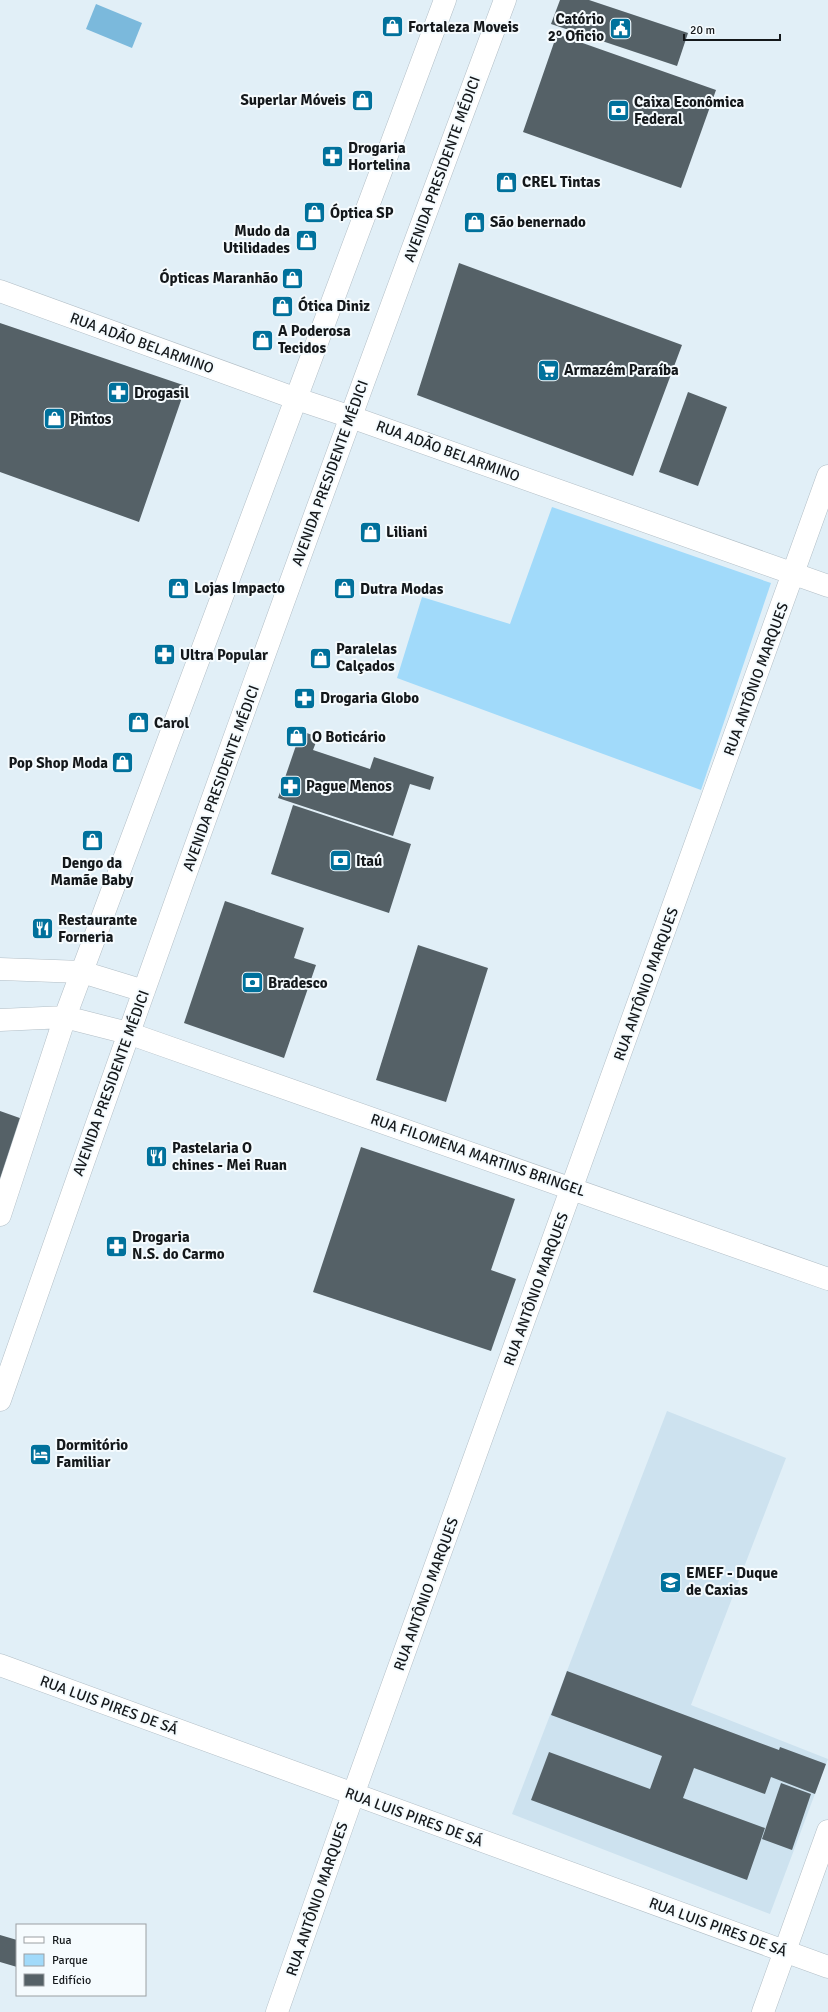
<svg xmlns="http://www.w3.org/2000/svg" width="828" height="2012" viewBox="0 0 828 2012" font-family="Signika,sans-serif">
	<rect width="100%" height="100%" fill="#e1eff7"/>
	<!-- built -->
	<path fill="#cde2ef" d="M667 1411 786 1458 691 1705 828 1759 770 1914 512 1814Z"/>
	<!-- green -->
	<path fill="#a1dafa" d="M552 507 771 583 701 790 397 678 422 597 510 624Z"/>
	<!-- water -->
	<path fill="#7bb9dc" d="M96 4 142 23 132 48 86 29Z"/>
	<!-- building -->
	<path fill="#556167" d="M560 0H589L688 33 677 66 551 24Z
		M557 34 716 90 681 188 523 132Z
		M459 263 682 345 633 476 417 395Z
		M0 323 186 386 139 522 0 472Z
		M688 392 727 407 698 486 659 472Z
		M301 731 318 737 313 750 370 769 374 757 434 777 430 790 410 784 393 836 278 798Z
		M293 805 411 844 389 913 271 874Z
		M225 901 304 928 294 958 316 965 284 1058 184 1023Z
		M418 945 488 968 446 1102 376 1080Z
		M0 1111 31 1122 11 1181 0 1178Z
		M361 1147 515 1199 491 1270 516 1279 491 1351 313 1292Z
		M567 1671 779 1750 780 1747 826 1764 815 1794 771 1777 765 1794 694 1768 683 1798 765 1828 747 1880 531 1800 549 1752 650 1789 662 1756 551 1715Z
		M781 1783 811 1794 792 1850 762 1839Z
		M0 1935 17 1940V1967L0 1962Z"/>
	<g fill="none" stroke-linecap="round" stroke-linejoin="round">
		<defs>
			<path id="street" d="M0 291 297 399 351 417 828 586
				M128 1033 828 1279
				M0 1665 828 1967
				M277 2012 353 1795 828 476
				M763 2012 828 1831"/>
			<path id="primary" d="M0 969 82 972 144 991
				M0 1020 65 1017 128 1033
				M0 1215 65 1017 445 0
				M0 1400C163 932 331 465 505 0"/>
		</defs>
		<!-- street casing -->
		<use href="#street" stroke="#b2bec6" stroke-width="23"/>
		<!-- primary casing -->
		<use href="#primary" stroke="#b2bec6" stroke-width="23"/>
		<!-- street -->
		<use href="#street" stroke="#fff" stroke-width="22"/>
		<!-- primary -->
		<use href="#primary" stroke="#fff" stroke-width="22"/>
	</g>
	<!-- icons -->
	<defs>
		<symbol id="shop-square" viewBox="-11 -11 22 22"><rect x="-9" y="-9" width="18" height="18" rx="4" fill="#00719c" stroke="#f5fbfe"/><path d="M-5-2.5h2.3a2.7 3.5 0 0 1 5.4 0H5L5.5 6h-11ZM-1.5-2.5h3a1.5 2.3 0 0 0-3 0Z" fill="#fff"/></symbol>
		<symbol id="civic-square" viewBox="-11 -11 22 22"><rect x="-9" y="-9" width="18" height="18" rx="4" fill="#00719c" stroke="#f5fbfe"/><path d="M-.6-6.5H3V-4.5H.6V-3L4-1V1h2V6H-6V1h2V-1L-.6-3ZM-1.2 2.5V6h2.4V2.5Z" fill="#fff"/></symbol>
		<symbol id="bank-square" viewBox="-11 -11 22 22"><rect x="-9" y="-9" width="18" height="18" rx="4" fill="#00719c" stroke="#f5fbfe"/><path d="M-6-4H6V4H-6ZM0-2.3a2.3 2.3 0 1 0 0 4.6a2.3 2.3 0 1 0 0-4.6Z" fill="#fff"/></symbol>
		<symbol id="pharmacy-square" viewBox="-11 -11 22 22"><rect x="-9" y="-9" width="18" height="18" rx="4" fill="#00719c" stroke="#f5fbfe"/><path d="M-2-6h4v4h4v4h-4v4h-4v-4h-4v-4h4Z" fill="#fff"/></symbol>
		<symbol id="supermarket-square" viewBox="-11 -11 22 22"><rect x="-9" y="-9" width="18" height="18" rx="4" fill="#00719c" stroke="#f5fbfe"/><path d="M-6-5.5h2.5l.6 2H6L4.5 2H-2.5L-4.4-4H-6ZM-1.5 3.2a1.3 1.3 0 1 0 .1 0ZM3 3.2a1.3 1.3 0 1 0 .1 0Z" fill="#fff"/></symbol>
		<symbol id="restaurant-square" viewBox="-11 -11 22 22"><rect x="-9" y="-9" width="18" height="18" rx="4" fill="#00719c" stroke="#f5fbfe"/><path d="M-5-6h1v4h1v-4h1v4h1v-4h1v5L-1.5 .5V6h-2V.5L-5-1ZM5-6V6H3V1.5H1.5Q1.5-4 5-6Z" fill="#fff"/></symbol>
		<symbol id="hotel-square" viewBox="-11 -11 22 22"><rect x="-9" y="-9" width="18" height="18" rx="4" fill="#00719c" stroke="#f5fbfe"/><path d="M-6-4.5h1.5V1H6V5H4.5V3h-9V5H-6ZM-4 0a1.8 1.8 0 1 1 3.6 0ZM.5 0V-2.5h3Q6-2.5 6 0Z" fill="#fff"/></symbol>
		<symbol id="school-square" viewBox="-11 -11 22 22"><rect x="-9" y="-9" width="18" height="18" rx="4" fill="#00719c" stroke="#f5fbfe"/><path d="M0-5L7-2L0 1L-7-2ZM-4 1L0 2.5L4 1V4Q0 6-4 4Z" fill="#fff"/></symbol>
	</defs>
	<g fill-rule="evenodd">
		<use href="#shop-square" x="380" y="14" width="25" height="25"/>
		<use href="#civic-square" x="608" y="16" width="25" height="25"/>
		<use href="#shop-square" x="350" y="88" width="25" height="25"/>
		<use href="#bank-square" x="606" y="98" width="25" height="25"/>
		<use href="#pharmacy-square" x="320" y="144" width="25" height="25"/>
		<use href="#shop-square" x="494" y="170" width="25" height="25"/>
		<use href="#shop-square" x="302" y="200" width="25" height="25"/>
		<use href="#shop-square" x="462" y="210" width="25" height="25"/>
		<use href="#shop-square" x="294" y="228" width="25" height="25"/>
		<use href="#shop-square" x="280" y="266" width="25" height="25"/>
		<use href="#shop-square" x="270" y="294" width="25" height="25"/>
		<use href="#shop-square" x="250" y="328" width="25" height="25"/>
		<use href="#supermarket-square" x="536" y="358" width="25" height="25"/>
		<use href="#pharmacy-square" x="106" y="380" width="25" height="25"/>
		<use href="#shop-square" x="42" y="406" width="25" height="25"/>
		<use href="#shop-square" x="358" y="520" width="25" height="25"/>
		<use href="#shop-square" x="166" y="576" width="25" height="25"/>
		<use href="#shop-square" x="332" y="576" width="25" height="25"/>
		<use href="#pharmacy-square" x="152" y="642" width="25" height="25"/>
		<use href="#shop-square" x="308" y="646" width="25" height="25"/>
		<use href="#pharmacy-square" x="292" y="686" width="25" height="25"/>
		<use href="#shop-square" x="126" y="710" width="25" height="25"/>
		<use href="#shop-square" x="284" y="724" width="25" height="25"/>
		<use href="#shop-square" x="110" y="750" width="25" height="25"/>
		<use href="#pharmacy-square" x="278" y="774" width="25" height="25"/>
		<use href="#shop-square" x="80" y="828" width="25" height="25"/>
		<use href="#bank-square" x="328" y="848" width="25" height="25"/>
		<use href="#restaurant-square" x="30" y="916" width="25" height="25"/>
		<use href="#bank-square" x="240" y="970" width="25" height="25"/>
		<use href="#restaurant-square" x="144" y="1144" width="25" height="25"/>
		<use href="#pharmacy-square" x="104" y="1234" width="25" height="25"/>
		<use href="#hotel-square" x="28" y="1442" width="25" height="25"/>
		<use href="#school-square" x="658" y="1570" width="25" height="25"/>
	</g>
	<g text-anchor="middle" stroke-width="4" stroke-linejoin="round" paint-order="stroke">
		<!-- poi labels -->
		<g font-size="15" font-weight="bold" fill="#14181b" stroke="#f5fbfe" text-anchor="start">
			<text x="604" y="24" text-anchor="end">Catório<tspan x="604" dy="17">2° Oficio</tspan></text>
			<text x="408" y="32">Fortaleza Moveis</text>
			<text x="346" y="105" text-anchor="end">Superlar Móveis</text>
			<text x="634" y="107">Caixa Econômica<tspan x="634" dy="17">Federal</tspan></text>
			<text x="348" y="153">Drogaria<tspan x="348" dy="17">Hortelina</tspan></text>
			<text x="522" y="187">CREL Tintas</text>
			<text x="330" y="218">Óptica SP</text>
			<text x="490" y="227">São benernado</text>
			<text x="290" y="236" text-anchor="end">Mudo da<tspan x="290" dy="17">Utilidades</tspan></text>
			<text x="278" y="283" text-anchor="end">Ópticas Maranhão</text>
			<text x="298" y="311">Ótica Diniz</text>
			<text x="278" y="336">A Poderosa<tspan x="278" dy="17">Tecidos</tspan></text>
			<text x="564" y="375">Armazém Paraíba</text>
			<text x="134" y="398">Drogasil</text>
			<text x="70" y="424">Pintos</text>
			<text x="386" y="537">Liliani</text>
			<text x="194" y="593">Lojas Impacto</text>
			<text x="360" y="594">Dutra Modas</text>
			<text x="336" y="654">Paralelas<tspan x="336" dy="17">Calçados</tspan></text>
			<text x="180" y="660">Ultra Popular</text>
			<text x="320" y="703">Drogaria Globo</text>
			<text x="154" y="728">Carol</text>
			<text x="312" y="742">O Boticário</text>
			<text x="108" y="768" text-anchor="end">Pop Shop Moda</text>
			<text x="306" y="791">Pague Menos</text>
			<text x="356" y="866">Itaú</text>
			<text x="92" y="868" text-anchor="middle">Dengo da<tspan x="92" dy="17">Mamãe Baby</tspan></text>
			<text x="58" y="925">Restaurante<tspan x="58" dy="17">Forneria</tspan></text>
			<text x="268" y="988">Bradesco</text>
			<text x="172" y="1153">Pastelaria O<tspan x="172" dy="17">chines - Mei Ruan</tspan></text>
			<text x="132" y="1242">Drogaria<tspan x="132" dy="17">N.S. do Carmo</tspan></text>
			<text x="56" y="1450">Dormitório<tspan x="56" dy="17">Familiar</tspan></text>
			<text x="686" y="1578">EMEF - Duque<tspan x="686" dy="17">de Caxias</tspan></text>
		</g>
		<!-- street labels -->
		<g font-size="15" fill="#14181b" stroke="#f5fbfe">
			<text transform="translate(442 169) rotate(-70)" y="5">AVENIDA PRESIDENTE MÉDICI</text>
			<text transform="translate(142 343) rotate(20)" y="5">RUA ADÃO BELARMINO</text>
			<text transform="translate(448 451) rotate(20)" y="5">RUA ADÃO BELARMINO</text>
			<text transform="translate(330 473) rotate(-70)" y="5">AVENIDA PRESIDENTE MÉDICI</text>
			<text transform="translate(756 679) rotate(-70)" y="5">RUA ANTÔNIO MARQUES</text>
			<text transform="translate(221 778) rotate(-70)" y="5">AVENIDA PRESIDENTE MÉDICI</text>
			<text transform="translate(646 984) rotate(-70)" y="5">RUA ANTÔNIO MARQUES</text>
			<text transform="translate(111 1083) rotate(-70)" y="5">AVENIDA PRESIDENTE MÉDICI</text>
			<text transform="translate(478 1155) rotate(19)" y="5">RUA FILOMENA MARTINS BRINGEL</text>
			<text transform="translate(536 1289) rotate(-70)" y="5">RUA ANTÔNIO MARQUES</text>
			<text transform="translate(426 1594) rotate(-70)" y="5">RUA ANTÔNIO MARQUES</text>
			<text transform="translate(109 1705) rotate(20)" y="5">RUA LUIS PIRES DE SÁ</text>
			<text transform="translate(414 1817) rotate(20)" y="5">RUA LUIS PIRES DE SÁ</text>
			<text transform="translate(317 1899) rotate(-71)" y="5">RUA ANTÔNIO MARQUES</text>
			<text transform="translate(718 1927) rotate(20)" y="5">RUA LUIS PIRES DE SÁ</text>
		</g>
	</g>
	<!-- legend -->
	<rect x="16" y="1924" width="130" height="72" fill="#f5fbfe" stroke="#9ba0a3"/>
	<rect x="24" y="1937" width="20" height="6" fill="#ffffff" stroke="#9ba0a3"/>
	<text x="52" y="1944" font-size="12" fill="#14181b">Rua</text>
	<rect x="24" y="1954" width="20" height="12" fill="#a1dafa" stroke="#9ba0a3"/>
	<text x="52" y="1964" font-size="12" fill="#14181b">Parque</text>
	<rect x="24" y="1974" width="20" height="12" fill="#556167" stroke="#9ba0a3"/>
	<text x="52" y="1984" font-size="12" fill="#14181b">Edifício</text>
	<!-- scale -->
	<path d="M684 34v6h96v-6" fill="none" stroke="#14181b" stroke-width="2"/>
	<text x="690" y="34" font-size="12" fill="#14181b" stroke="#f5fbfe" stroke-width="3" paint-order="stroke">20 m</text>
</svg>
